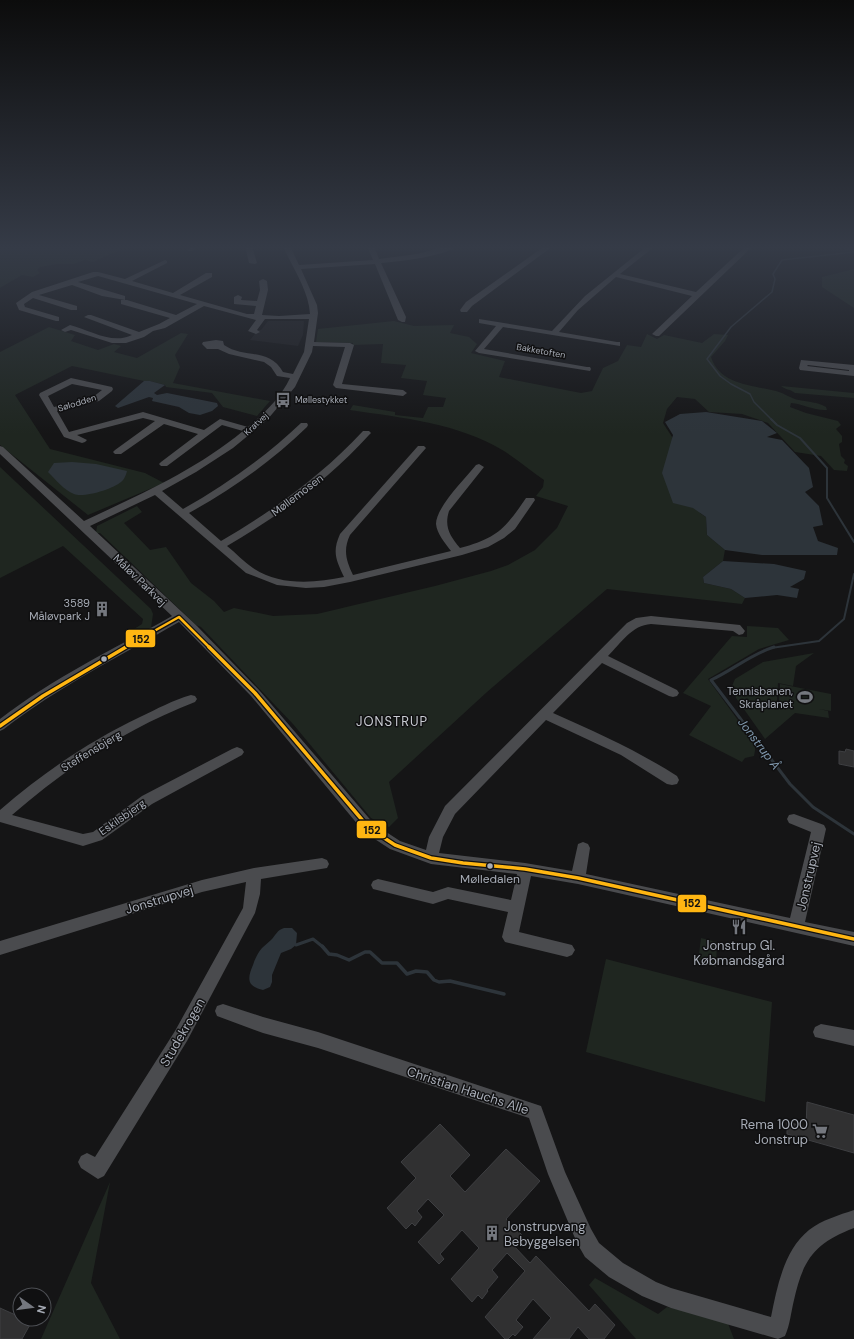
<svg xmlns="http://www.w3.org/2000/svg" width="854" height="1339" viewBox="0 0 854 1339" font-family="'DM Sans',sans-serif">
	<rect width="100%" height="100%" fill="#151516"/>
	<!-- built -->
	<path fill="#1f1f21" d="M268 321H304L303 335 298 346 250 340 258 330H261Z"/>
	<!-- green -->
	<path fill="#1f2620" d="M0 246H129L93 262 85 260 73 264H58L40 267 37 270 40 273 33 277 22 275 0 288Z
		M854 269V308L822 287V277Z
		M394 321 414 326 454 325 450 333 469 337 477 344 471 353 505 361 499 377 581 393 592 391 603 368 618 361 627 345 641 347 647 334 657 339 664 335 702 343 714 334 728 335 725 341 711 357C720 385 752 385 776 391 784 393 792 399 799 400 809 402 817 402 826 407L827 410C814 411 804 404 791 403L790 407 806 413 838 421 841 425 836 429 842 436V442L839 444 841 456 845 460 844 463 848 466 847 471 834 470 821 456 795 452 768 423 742 414 709 412 695 399 677 397 667 409 663 423 676 443 700 513 706 517 707 535 725 550 723 561 703 577 704 583 731 589 745 598 742 604 607 589 487 692 389 782 398 818 389 827 371 818 293 724 201 627 196 625 100 533H96L97 526 137 506 142 512 124 523 150 550 166 547 191 583 214 601 224 612 234 608 273 616 317 614 435 586 491 571 508 565 535 550 557 528 568 506 536 496 543 487 544 480C531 471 518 460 504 451 458 423 403 418 350 410L353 405 395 412V415L423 418 428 407H443L446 398 423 395 427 381 401 378 406 365 381 363 383 344 353 345V343L316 342 318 329Z
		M49 327 75 335 71 341 98 350 114 344 121 346 114 352 137 358 181 333 188 334 175 355 180 367 173 383 270 401 257 416 223 407 212 393 166 387 165 385 150 381H144L72 366 15 395 50 449 145 473 164 483 88 515 0 445V352Z
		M781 386 854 393V398L795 393C790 389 786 390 781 386Z
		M0 467 151 609 153 614 151 628 135 635 131 631 142 624 143 619 63 546 0 578Z
		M747 626 778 628 789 640 759 649 708 679 756 745 754 756 745 758 742 762 689 735 711 706 683 693 732 636 747 637Z
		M814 653 796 666 793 686 778 683 777 701H779L780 684 831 694V711L819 709 828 711 829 718 795 713 765 739 736 698 732 686 735 679 763 662Z
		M701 938 717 942 716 967 698 962Z
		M606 959 772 1002 765 1102 586 1052Z
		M110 1182 91 1283 120 1339H41Z
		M595 1278 658 1314 667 1307 727 1321 734 1339H636L589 1285Z"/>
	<!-- water -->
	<path fill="#2d343a" d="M144 381H150L165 385 154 393 157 395 167 393 217 403 218 406 212 411 200 415 189 413 179 407 152 401 153 398 149 397 118 408 115 406Z
		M706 412 762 421 777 433 767 437 782 440 809 468 813 487 805 492 819 506 823 525 813 527 818 541 838 548 837 555H762L725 550 707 535 706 517 693 508 673 503 662 473 673 435 665 422 680 414Z
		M72 462 96 464 127 471C126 475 124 480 121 482 113 489 84 498 74 494 64 490 56 480 48 472L54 463Z
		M723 561 774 564 806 571 804 579 790 587 799 589 797 598 777 595 745 598 731 589 704 583 703 577Z
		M284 928H292L297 933 296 945 291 949 281 953 272 975V982L270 987 263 990C247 986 247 979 253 965 255 959 258 952 262 948 265 945 268 943 271 940 276 935 277 930 284 928Z"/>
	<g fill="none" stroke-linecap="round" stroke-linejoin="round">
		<!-- stream-far3 -->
		<path stroke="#2d343a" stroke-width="1.5" d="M813 246C819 248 823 246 829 246 834 246 849 249 854 251
			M772 420 754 402 750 394 731 384 720 376 707 359 731 327 772 292 775 279 773 274 782 260 854 252"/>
		<!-- stream-far2 -->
		<path stroke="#2d343a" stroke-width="2" d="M771 419 777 425 800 438 827 468V498L854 542
			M771 648 819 641 844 619 854 574"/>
		<!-- stream-far1 -->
		<path stroke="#2d343a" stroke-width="3" d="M774 647C751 654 733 670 711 680L790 784 813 807 854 834
			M296 945 313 939 323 947"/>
		<!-- stream -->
		<path stroke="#2d343a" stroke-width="3.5" d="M322 946 329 954 337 955 349 960 365 952H370L382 963H397L407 974 416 971 427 972 434 980 439 982 450 981 504 994"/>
	</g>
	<!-- building -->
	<path fill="#303031" stroke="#3e3f42" d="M846 749 854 751V767L839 764V751L845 752Z
		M807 1102 854 1115V1153L787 1134V1122L806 1127Z
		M440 1124 470 1155 450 1176 465 1192 506 1149 540 1181 506 1219 522 1235 513 1245 530 1263 536 1256 589 1311 595 1304 615 1325 604 1339H589L578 1327 569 1339H533L551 1318 533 1299 516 1320 523 1327 515 1336 513 1334 508 1339H505L485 1317 525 1271 507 1253 492 1270 498 1277 487 1290 488 1291 482 1299 478 1295 472 1302 451 1279 479 1248 462 1230 440 1254 444 1259 439 1264 418 1242 444 1215 428 1199 417 1211 422 1217 415 1226 412 1223 406 1229 387 1208 416 1178 401 1162Z
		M0 1308 20 1317V1319L32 1321 22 1339H0Z"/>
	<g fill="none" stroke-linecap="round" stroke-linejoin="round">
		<!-- minor -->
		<path fill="#4a4b4e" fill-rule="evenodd" d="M191 246H199L192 251H188L187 250Z
			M245 246H252L257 263 255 264 249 263Z
			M283 246H290L299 265 373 260 367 246H374L379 259 417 254 447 246H458C441 257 402 261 381 263L406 317 405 322H402L398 320 375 264 301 269 317 305 318 313 314 342 350 343 354 345 342 384 403 390 407 393 403 396 336 388 333 385 345 347 313 346 312 352 295 387 267 420 233 448 196 472 162 491 183 509C226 485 265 457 301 423H307L308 425 307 427C271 462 232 489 189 513L221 541C274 510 321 476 363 431H369L371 433 369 435C328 480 280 515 227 546 236 553 244 562 253 568 279 586 315 583 344 577 336 560 332 552 340 534L418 446H424L426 448 350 535C343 550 346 560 353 575L451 551C445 543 437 534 436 524 436 507 465 479 476 465L479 464 484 467 449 511C444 527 450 536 460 548 497 538 505 529 526 498H534L535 500 515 529 504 538 488 547 462 555 350 582 324 587 306 588 277 585 246 573 155 495 90 526 197 626 259 690 374 824 400 841 426 850 429 837 445 806 627 623 636 618 651 616 740 625 745 631 743 634 739 635 733 631 651 624C632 625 621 643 608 656L677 690 679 693 677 696 673 697 669 696 602 663 553 713C596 732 638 751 677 776L679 780 677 784 672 785 667 784 621 755 546 720 455 814 443 837 439 853 525 863 572 871 578 844 583 842 588 844 590 848 586 874 790 918 811 832 789 823 787 819 789 815 794 814 824 825 826 829 805 922 854 932V946L578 884 531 876 519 932 572 945 575 950 572 955 567 957 505 942 502 937 508 912 448 899 433 904 373 889 371 885 373 881 378 879 433 892 448 887 511 900 517 874 431 864 390 849 364 832 251 696 179 622C120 656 58 687 4 729L0 731V719C53 678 114 649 172 616L0 454V446L3 447 84 521C139 495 196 470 243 431L222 425 167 466H161L159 464 161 462 198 434 164 424 121 454H115L113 452 115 450 155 421 143 418 77 435 87 440 85 442 82 443 64 437 39 395 40 393 71 378 112 387 113 389 112 391 99 401 57 411 69 432 143 412 204 430 220 419 248 427C264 414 281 397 290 378L277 376 271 367 264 362 229 354 218 349H207L202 344 203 342 216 340 223 341 224 345C244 359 269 347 283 372L293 374 304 352 309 319H265L257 330 260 332 256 334 248 331 256 320 204 306 165 328 153 331 144 337 126 343H112L71 330 65 332 61 330 70 325C90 330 112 345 132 335L84 317 88 315H91L139 332 159 324 170 318 121 304V300H127L176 315 197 304 98 276 78 282 125 296V300L102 296 72 285 39 295 77 306V310H71L33 298 24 304 25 307 59 317V321H56L19 310 16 303 32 292 93 272H98L125 279 165 260 167 261V263L132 281 173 293 206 273H212V277L180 295 247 314H254L256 306 234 304V297L238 295 242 297 241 300 257 301 260 290 259 281 263 279 267 281 268 290 262 315 279 316 310 314C309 291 292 267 283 246ZM72 384 102 390 93 397 54 407 48 396Z
			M545 246H553L472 306 467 312H461L460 310 466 302Z
			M647 246H655L620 274 696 292 746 246H753L659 336H656L652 334 692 296 616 277 578 310 559 332 617 342H620V346L503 327 484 349 587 367H590L591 369 590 371 479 353 475 351 496 326 479 323V319L552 331 585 296Z
			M801 360 854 365V376L800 370 799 368ZM808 365 849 370V371L807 366Z
			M191 695 195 696 197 699 195 702C128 728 67 767 12 815L83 834 93 832 142 796 232 749 237 747 242 749 244 752 242 755 152 804 102 840 83 846 0 822V810C44 772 88 742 140 717 157 709 173 700 191 695Z
			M322 858 327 860 329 864 327 868 261 879 260 894 255 913 187 1041 104 1176 98 1179 81 1168 78 1162 81 1156 87 1153 95 1157 175 1031 243 908 246 882 202 892 0 955V941L202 880 254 868Z
			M223 1004 263 1017 318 1032 541 1106 565 1172 591 1229 599 1243 623 1263 656 1282 671 1288 771 1317C777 1287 784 1250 809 1230 822 1220 839 1215 854 1210V1228C815 1243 803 1259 794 1300 791 1312 790 1325 785 1336L778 1339 671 1308 642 1296 609 1277 585 1257 577 1243 548 1174 529 1118 318 1048 263 1033 217 1016 215 1011 217 1006Z
			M821 1024 854 1030V1046L815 1037 813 1032 815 1027Z"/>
		<defs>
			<path id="bus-1-far1" d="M124 648 179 617 210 648"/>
			<path id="bus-1" d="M209 647 255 693 369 828 395 845 431 858 463 863 525 869 578 878 854 939
				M0 726 43 696 126 647"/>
		</defs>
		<!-- bus-1-far1 casing -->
		<use href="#bus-1-far1" stroke="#101011" stroke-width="5"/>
		<!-- bus-1 casing -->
		<use href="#bus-1" stroke="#101011" stroke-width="6"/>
		<!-- bus-1-far1 -->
		<use href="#bus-1-far1" stroke="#ffb612" stroke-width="2.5"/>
		<!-- bus-1 -->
		<use href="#bus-1" stroke="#ffb612" stroke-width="3.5"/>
	</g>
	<!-- sky -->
	<linearGradient id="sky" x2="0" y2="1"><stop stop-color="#0c0c0c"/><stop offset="0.57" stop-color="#353b47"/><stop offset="1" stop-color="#353b47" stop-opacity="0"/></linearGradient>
	<rect width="854" height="434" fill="url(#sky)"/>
	<!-- icons -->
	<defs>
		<symbol id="bus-bare" viewBox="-9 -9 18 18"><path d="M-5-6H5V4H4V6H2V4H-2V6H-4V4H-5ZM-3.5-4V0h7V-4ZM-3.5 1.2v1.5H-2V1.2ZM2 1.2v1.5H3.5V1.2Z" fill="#74777e" stroke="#101011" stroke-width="2.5" paint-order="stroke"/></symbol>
		<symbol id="building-bare" viewBox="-9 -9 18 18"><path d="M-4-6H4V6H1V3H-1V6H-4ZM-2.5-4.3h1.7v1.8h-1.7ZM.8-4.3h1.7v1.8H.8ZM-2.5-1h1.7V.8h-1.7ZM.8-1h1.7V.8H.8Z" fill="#74777e" stroke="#101011" stroke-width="2.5" paint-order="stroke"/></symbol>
		<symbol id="stadium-bare" viewBox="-9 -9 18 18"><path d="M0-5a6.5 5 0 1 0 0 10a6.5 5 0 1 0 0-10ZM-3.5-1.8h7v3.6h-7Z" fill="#74777e" stroke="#101011" stroke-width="2.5" paint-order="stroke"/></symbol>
		<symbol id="restaurant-bare" viewBox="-9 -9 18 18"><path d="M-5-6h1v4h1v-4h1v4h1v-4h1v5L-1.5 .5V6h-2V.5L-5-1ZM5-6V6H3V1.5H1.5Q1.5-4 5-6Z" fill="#74777e" stroke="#101011" stroke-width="2.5" paint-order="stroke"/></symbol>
		<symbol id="supermarket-bare" viewBox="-9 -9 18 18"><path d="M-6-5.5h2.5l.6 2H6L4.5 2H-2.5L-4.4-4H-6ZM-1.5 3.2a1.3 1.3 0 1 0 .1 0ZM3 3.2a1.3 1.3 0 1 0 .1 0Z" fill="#74777e" stroke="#101011" stroke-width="2.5" paint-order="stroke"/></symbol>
	</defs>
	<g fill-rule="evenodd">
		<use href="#bus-bare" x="272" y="389" width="22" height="22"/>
		<use href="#building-bare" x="91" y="598" width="22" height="22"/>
		<use href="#stadium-bare" x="794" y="686" width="22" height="22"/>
		<use href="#restaurant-bare" x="728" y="916" width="22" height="22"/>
		<use href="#supermarket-bare" x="809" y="1120" width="22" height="22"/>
		<use href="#building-bare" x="481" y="1222" width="22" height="22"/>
	</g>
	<!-- markers -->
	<g fill="#a7acb6" stroke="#101011" stroke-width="1.5">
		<circle cx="104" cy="659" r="3.5"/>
		<circle cx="490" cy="866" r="3.5"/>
	</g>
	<g text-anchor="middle" stroke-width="3" stroke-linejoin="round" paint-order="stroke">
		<!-- far-street labels -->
		<g font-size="9" fill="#a7acb6" stroke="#101011">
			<text transform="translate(541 351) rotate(10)" y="3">Bakketoften</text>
			<text transform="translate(77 403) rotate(-17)" y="3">Sølodden</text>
			<text transform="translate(256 424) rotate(-43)" y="3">Kratvej</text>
		</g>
		<!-- far-poi labels -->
		<g font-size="9" fill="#a7acb6" stroke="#101011" text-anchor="start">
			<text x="295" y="403">Møllestykket</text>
		</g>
		<!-- street labels -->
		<g font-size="11" fill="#a7acb6" stroke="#101011">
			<text transform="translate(297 495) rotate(-37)" y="4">Møllemosen</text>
			<text transform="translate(140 580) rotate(44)" y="4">Måløv Parkvej</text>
			<text transform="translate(91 751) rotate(-31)" y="4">Steffensbjerg</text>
			<text transform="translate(122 817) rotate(-35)" y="4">Eskilsbjerg</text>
		</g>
		<!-- poi labels -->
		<g font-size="11" fill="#a7acb6" stroke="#101011" text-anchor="end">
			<text x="90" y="607">3589<tspan x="90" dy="13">Måløvpark J</tspan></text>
			<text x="793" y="695">Tennisbanen,<tspan x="793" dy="13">Skråplanet</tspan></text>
		</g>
		<!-- water labels -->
		<g font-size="12" font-style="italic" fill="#8099af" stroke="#101011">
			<text transform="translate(759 744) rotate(53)" y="4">Jonstrup Å</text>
		</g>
		<!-- near-bus labels -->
		<g font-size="12" fill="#a7acb6" stroke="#101011">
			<text x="490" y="883">Mølledalen</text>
		</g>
		<!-- quarter labels -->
		<g font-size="13" letter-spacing="1" fill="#c8cbd2" stroke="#101011">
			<text x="392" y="726">JONSTRUP</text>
		</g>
		<!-- near-street labels -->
		<g font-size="13" fill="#a7acb6" stroke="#101011">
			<text transform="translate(808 876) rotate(-77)" y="5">Jonstrupvej</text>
			<text transform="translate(159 899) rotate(-17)" y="5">Jonstrupvej</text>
			<text transform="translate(182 1032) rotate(-60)" y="5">Studekrogen</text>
			<text transform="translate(468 1090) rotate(18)" y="5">Christian Hauchs Alle</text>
		</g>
		<!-- near-poi labels -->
		<g font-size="13" fill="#a7acb6" stroke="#101011">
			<text x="739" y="950">Jonstrup Gl.<tspan x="739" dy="15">Købmandsgård</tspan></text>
			<text x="808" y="1129" text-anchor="end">Rema 1000<tspan x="808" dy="15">Jonstrup</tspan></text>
			<text x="504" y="1231" text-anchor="start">Jonstrupvang<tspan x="504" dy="15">Bebyggelsen</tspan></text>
		</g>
	</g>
	<g stroke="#101011" stroke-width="1.5">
		<rect x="125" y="629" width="31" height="19" rx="4" fill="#ffb612"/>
		<rect x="356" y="820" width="31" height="19" rx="4" fill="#ffb612"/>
		<rect x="677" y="894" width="30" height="19" rx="4" fill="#ffb612"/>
	</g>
	<g font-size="11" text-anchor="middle" font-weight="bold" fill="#111">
		<text x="141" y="643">152</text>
		<text x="372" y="834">152</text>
		<text x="692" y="907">152</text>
	</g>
	<!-- north arrow -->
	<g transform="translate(32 1307) rotate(104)"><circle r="19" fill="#101011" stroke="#4c4e53"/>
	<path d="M0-3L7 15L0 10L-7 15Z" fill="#74777e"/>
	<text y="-6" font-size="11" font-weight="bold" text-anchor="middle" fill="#a7acb6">N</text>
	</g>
</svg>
